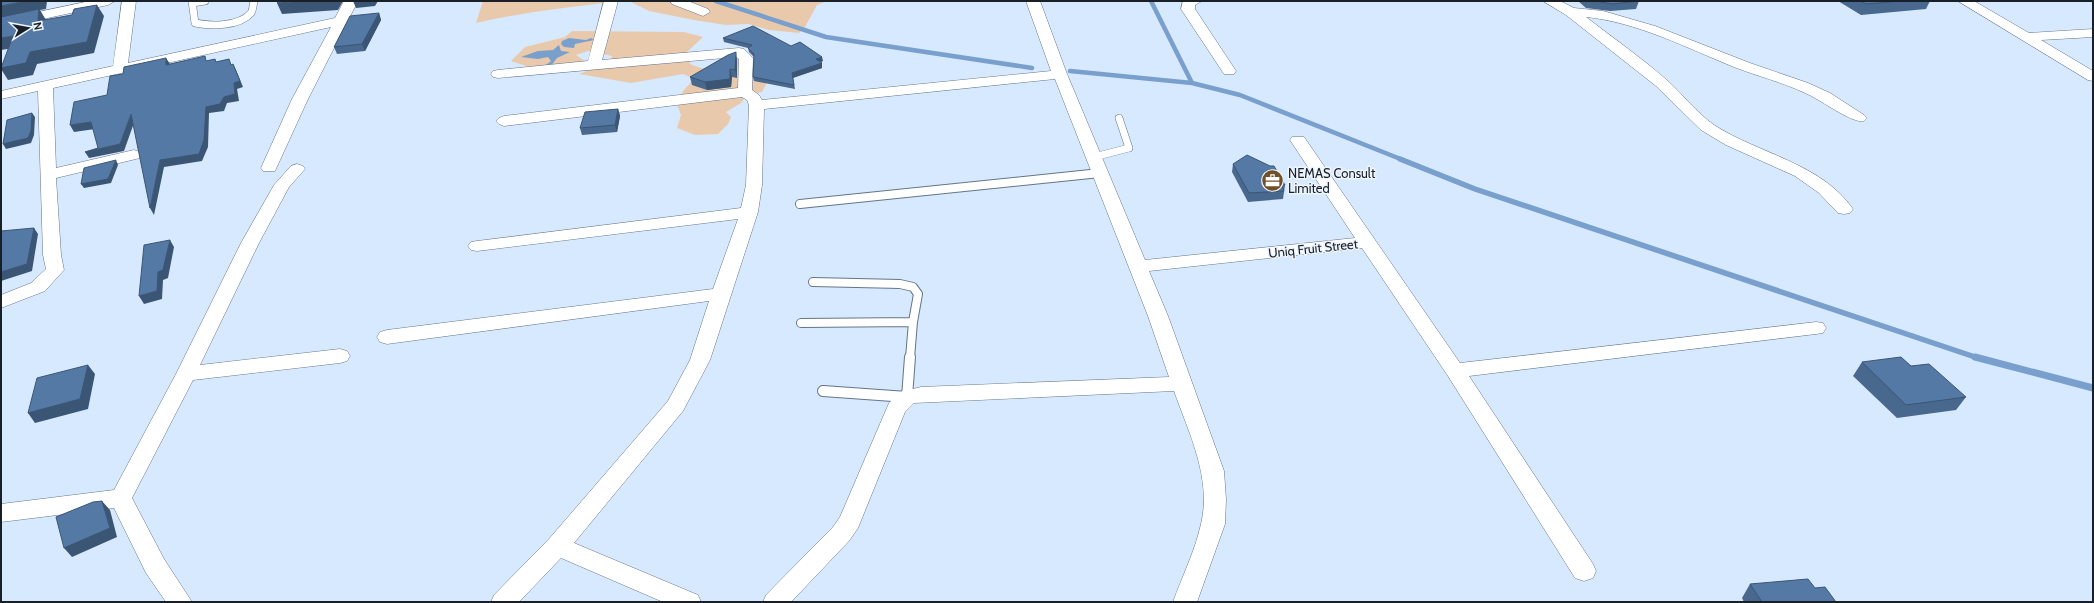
<svg xmlns="http://www.w3.org/2000/svg" width="2094" height="603" viewBox="0 0 2094 603" font-family="Cabin,sans-serif">
	<rect width="100%" height="100%" fill="#d7e9ff"/>
	<!-- green -->
	<path fill="#e9c9ab" d="M483 1H619C571 7 523 12 476 23Z
		M629 1H827L817 5 805 27 799 33 769 30 748 24 726 25 694 20 649 11Z
		M572 31 684 32 703 37 686 53 685 58 692 65 708 70 734 56 754 63 770 77 762 92 747 95 741 103 726 112 731 117 728 124 718 134 695 135 677 128 681 115 677 104 683 91 694 79 683 74 631 83 579 74 610 62 612 56 588 51 576 55 588 63 529 67 511 61 525 47 565 37Z"/>
	<!-- water -->
	<path fill="#799fcd" d="M569 38 586 40 591 38 594 40 575 44 574 48 564 47 561 44 562 41Z
		M559 45 561 51 570 52 557 58 551 66 546 65 551 61 548 57 538 59 521 57 538 51 553 50Z"/>
	<g fill="none" stroke-linecap="round" stroke-linejoin="round">
		<!-- stream-far2 -->
		<path stroke="#799fcd" stroke-width="4.5" d="M716 1 826 37 1032 68
			M1151 1 1192 83
			M1070 71 1192 83 1240 95 1403 160"/>
		<!-- stream-far1 -->
		<path stroke="#799fcd" stroke-width="5.5" d="M1400 159 1475 189 1978 358"/>
		<!-- stream -->
		<path stroke="#799fcd" stroke-width="7" d="M1975 357 2093 388"/>
		<defs>
			<path id="lane-far2" d="M192 1 195 23C210 26 239 27 251 13 253 10 253 5 254 1
				M192 3 205 1
				M1094 157 1129 148 1119 118"/>
			<path id="lane-far1" d="M800 204 1100 173
				M813 282 900 284 913 287 918 294 913 322 910 358
				M801 323 913 322"/>
			<path id="lane" d="M823 391 907 397 910 357"/>
			<path id="street" d="M90 1H115L108 5 1 28V20Z
				M122 1H136L128 63 335 18 344 1H358L308 99 275 171H263L261 168 292 99 331 27 53 88 56 168 134 150 140 152 142 155 140 158 56 178 61 255 64 270 45 291 1 308V295L31 283 46 269 43 255 38 91 1 99V91L113 66Z
				M604 1H618L602 60 739 48 744 49 753 58 752 90 759 95 762 100 1051 71 1026 1H1040L1067 74 1145 260 1355 238 1290 140 1292 137H1304L1460 363 1816 322 1823 323 1826 328 1823 333 1816 334 1469 376 1593 564 1596 571 1593 578 1584 581 1575 578 1448 376 1362 248 1149 271 1168 316 1224 471 1226 499 1225 524 1197 602H1173C1182 577 1195 551 1201 524 1212 479 1189 433 1174 391L914 403 905 412 858 528 849 541 791 602H763L766 595 833 527 840 517 889 403 900 392 921 387 1169 377 1148 316 1055 79 764 109 762 185 758 212 710 360 683 411 574 543 698 595 701 602H663L561 558 519 602H491L494 595 549 539 668 401 690 360 709 301 387 344 380 342 377 337 380 332 387 330 713 289 738 219 477 251 471 250 468 246 471 242 477 241 741 208 746 185 749 105 747 100 742 97 504 126 499 124 496 121 499 118 504 116 738 88 739 59 736 57 498 78 493 77 491 74 493 71 498 70 588 61Z
				M670 1H688L708 9 710 12 703 16 672 4Z
				M1183 1H1202L1195 5V9L1236 71 1234 74H1224L1181 9Z
				M1543 1H1560L1574 8 1603 11 1655 26 1750 63 1808 83 1830 93 1864 115 1867 118 1864 121C1852 124 1820 99 1805 93 1782 82 1757 76 1734 67 1687 48 1637 22 1586 17 1613 38 1642 58 1668 81 1683 95 1697 113 1714 125 1759 154 1821 163 1853 209L1850 213 1844 214 1838 213 1819 193 1795 176 1726 145 1701 130 1656 86 1566 15Z
				M1958 1H1974L2029 33 2093 29V37L2041 40 2093 71V81L2088 80Z
				M297 164 303 166 305 169 289 187 259 243 200 365 340 349 347 351 350 356 347 361 340 363 193 380 132 498 164 559 192 602H166L146 573 114 508 1 522V504L114 490 176 374 241 243 274 185 291 166Z"/>
		</defs>
		<!-- lane-far2 casing -->
		<use href="#lane-far2" stroke="#657588" stroke-width="8"/>
		<!-- lane-far1 casing -->
		<use href="#lane-far1" stroke="#657588" stroke-width="10"/>
		<!-- lane casing -->
		<use href="#lane" stroke="#657588" stroke-width="12"/>
		<!-- street casing -->
		<use href="#street" stroke="#657588" stroke-width="1"/>
		<!-- lane-far2 -->
		<use href="#lane-far2" stroke="#fff" stroke-width="7"/>
		<!-- lane-far1 -->
		<use href="#lane-far1" stroke="#fff" stroke-width="8"/>
		<!-- lane -->
		<use href="#lane" stroke="#fff" stroke-width="10"/>
		<!-- street -->
		<use href="#street" fill="#fff" fill-rule="evenodd"/>
	</g>
	<!-- wall -->
	<path fill="#48688e" d="M1578 1H1639L1636 9 1610 11 1586 8Z
		M1838 1H1930L1926 9 1861 15Z
		M379 13 381 20 365 51 337 54 334 47Z
		M723 38 791 46 823 61 820 62 822 63V68L793 78 795 89 754 81 753 77 754 57 749 52 748 48 724 42Z
		M737 60V78L732 77 731 87 707 90 692 85 690 77Z
		M618 109 620 116 617 132 582 135 580 128Z
		M1233 164 1285 185 1283 199 1248 202 1232 172Z
		M1862 362 1911 366 1966 397 1956 410 1897 418 1853 376Z
		M1750 584 1815 588 1836 602H1744L1742 598Z"/>
	<!-- shaded-wall -->
	<path fill="#3b5574" d="M26 1H47L46 9 40 10 46 20 45 32 1 18V6Z
		M307 1H343L338 10 282 14 277 3Z
		M353 1H378L375 6 356 8Z
		M97 5 104 16 94 53 37 64 33 75 8 80 1 69V68L30 52Z
		M379 13 381 20 365 51 362 44Z
		M13 36 20 47 1 50V38Z
		M736 52 737 60V78L735 70Z
		M822 57 823 61 817 63 816 59Z
		M166 58 170 64 169 72 166 65Z
		M822 63V68L792 78V73Z
		M233 64 236 70 243 87 237 89 239 101 227 103 224 111 209 113 208 147 202 161 164 167 154 215 150 208 160 160 206 107 224 97 234 83Z
		M730 69 732 77 731 87 707 90 705 82Z
		M618 109 620 116 617 132 615 125Z
		M32 113 35 117 34 135 31 143 6 149 3 144Z
		M131 114 135 120 124 151 89 158 85 152 120 144Z
		M91 122 95 129 74 132 70 125Z
		M116 160 118 165 111 183 84 188 81 184Z
		M34 228 38 234 32 271 1 281V272Z
		M170 240 174 247 168 278 163 280 162 299 144 304 139 296 158 272Z
		M88 365 95 374 88 409 35 423 28 413Z
		M102 501 110 510 117 537 72 557 64 548Z"/>
	<!-- building -->
	<path fill="#5479a5" stroke="#3b5574" d="M1 1H26L1 6Z
		M279 1H307L277 3Z
		M1595 1H1639L1612 4Z
		M1861 1H1901L1866 4Z
		M97 5 87 42 30 52 26 63 1 68 13 36 1 38V17L39 9 38 21 72 15 74 9Z
		M379 13 362 44 334 47 350 16Z
		M753 26 791 46 800 42 822 57 816 59 822 63 792 73 794 85 753 77 754 54 748 48 752 45 723 38Z
		M736 52 735 70 730 69V79L705 82 690 77 728 55Z
		M205 56 206 61 215 59 216 62 229 59 231 65 233 64 240 81 234 83 235 94 224 97 220 104 206 107 204 140 199 154 160 160 150 208 131 114 120 144 85 152 98 148 91 122 70 125 74 102 107 95 110 76 123 74 124 67 166 58V65Z
		M618 109 615 125 580 128 585 112Z
		M32 113 31 131 28 138 3 144 7 120Z
		M1247 155 1270 166H1274L1285 185H1281L1284 191 1249 193 1233 164Z
		M116 160 108 179 81 184 84 168Z
		M34 228 27 264 1 272V231Z
		M170 240 163 270 158 272 157 291 139 296 144 245Z
		M1901 357 1911 366 1929 364 1966 397 1906 405 1862 362Z
		M88 365 80 399 28 413 37 378Z
		M102 501 110 528 64 548 56 517 93 502Z
		M1808 579 1815 588 1825 587 1836 602H1762L1750 584Z"/>
	<!-- icons -->
	<defs>
		<symbol id="office-disc" viewBox="-11 -11 22 22"><circle r="9.5" fill="#734f29" stroke="#eef5fe"/><path d="M-6-3h4V-5.5h4V-3h4V5H-6ZM-1-4.5V-3h2v-1.5ZM-6 0V1H6V0Z" fill="#fff"/></symbol>
	</defs>
	<g fill-rule="evenodd">
		<use href="#office-disc" x="1260" y="168" width="25" height="25"/>
	</g>
	<g text-anchor="middle" stroke-width="3" stroke-linejoin="round" paint-order="stroke">
		<!-- poi labels -->
		<g font-size="13" fill="#191f27" stroke="#eef5fe" text-anchor="start">
			<text x="1288" y="178">NEMAS Consult<tspan x="1288" dy="15">Limited</tspan></text>
		</g>
		<!-- street labels -->
		<g font-size="13" fill="#191f27" stroke="#eef5fe">
			<text transform="translate(1313 248) rotate(-6)" y="5">Uniq Fruit Street</text>
		</g>
	</g>
	<!-- border -->
	<rect width="2094" height="603" fill="none" stroke="#191f27" stroke-width="4"/>
	<!-- north arrow -->
	<g transform="translate(28 28) rotate(79)" stroke="#eef5fe" stroke-width="3" paint-order="stroke">
	<path d="M0-3L7 15L0 10L-7 15Z" fill="#191f27"/>
	<text y="-6" font-size="11" font-weight="bold" text-anchor="middle" fill="#191f27">N</text>
	</g>
</svg>
